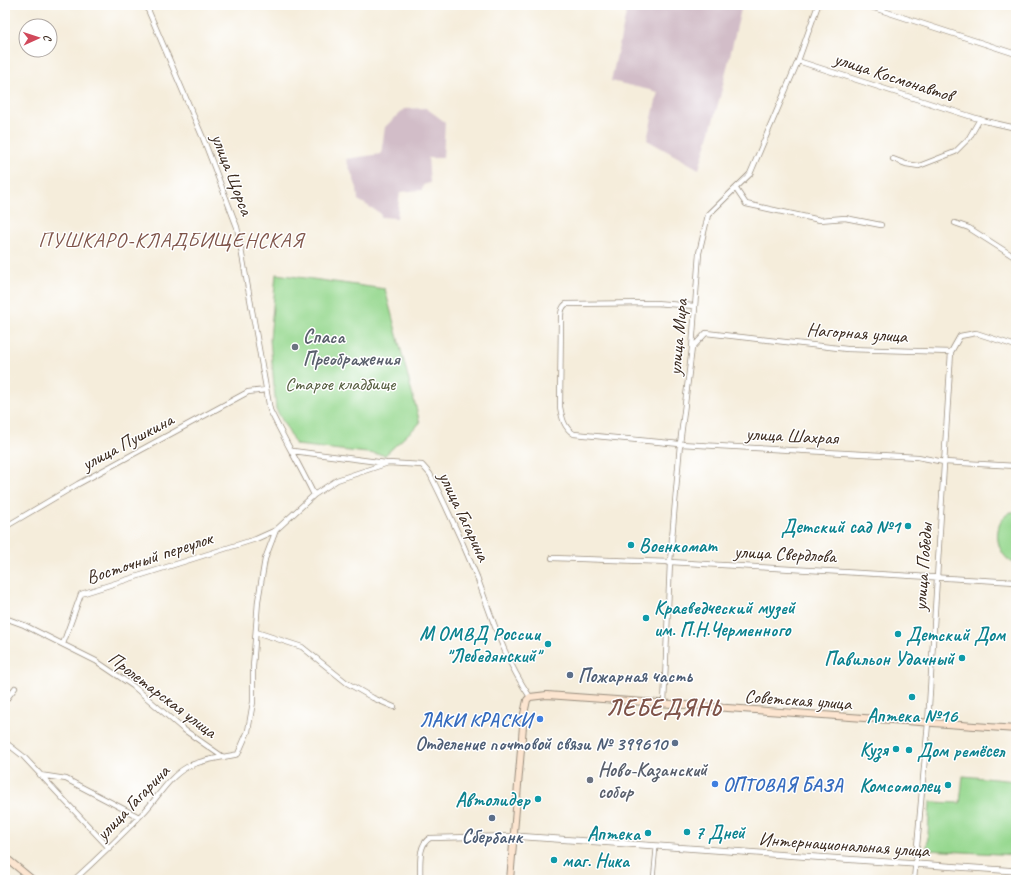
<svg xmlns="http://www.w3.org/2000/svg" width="1021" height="885" viewBox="0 0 1021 885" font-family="Caveat,sans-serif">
	<rect width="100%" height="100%" fill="#fff"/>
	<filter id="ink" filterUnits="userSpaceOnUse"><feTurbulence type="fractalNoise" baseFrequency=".025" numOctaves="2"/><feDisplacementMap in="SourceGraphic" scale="8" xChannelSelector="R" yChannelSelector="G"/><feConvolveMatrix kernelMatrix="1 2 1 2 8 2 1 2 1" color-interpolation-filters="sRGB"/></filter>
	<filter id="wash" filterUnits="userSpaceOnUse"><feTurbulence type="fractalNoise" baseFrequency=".012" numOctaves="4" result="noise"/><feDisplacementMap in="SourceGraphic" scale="16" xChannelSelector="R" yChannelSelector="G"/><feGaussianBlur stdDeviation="0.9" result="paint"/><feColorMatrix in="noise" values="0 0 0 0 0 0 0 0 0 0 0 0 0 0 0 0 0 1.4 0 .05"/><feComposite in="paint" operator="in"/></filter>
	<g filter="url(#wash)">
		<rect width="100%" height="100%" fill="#f5eddb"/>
		<!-- industrial -->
		<path fill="#d2bdc8" d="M628 5H742L720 97 699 169 647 140 658 92 611 81Z
			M426 108 445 122 443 158H428L430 183 423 185 422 190 400 192 397 218 381 217 380 213 358 200 357 188 346 159 381 154 385 127 404 109Z"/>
		<!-- green -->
		<path fill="#96d88f" stroke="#688156" d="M276 274 385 289 420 423 385 455 296 445 276 409 270 339Z
			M1011 512H1016V564C995 557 990 522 1011 512Z
			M963 776 1016 781V855L927 850 930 802 960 803Z"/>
	</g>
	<g filter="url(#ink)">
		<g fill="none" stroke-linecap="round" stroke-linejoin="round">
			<defs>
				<path id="pedestrian" d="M653 880 656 847"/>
				<path id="minor" d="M146 5 203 138 237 227 270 410C284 439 300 466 314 495
					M865 5 1016 54
					M798 61 985 121 1016 128
					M893 159 906 164 919 166 955 152 969 138 980 119
					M736 189 746 204 820 220 845 218 881 225
					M955 223 969 228 1016 258
					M695 306 655 303 566 304C562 307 561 310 561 316L560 407C562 418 564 428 574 434L680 444 918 457 944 462 1016 466
					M692 348 706 333 847 349 951 352
					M293 451 386 463
					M5 527 78 484 248 392 266 390
					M552 558 670 562 1016 582
					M5 618 24 625 96 661 133 686 183 729 223 757
					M256 632 302 647 347 683 373 698 394 707
					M63 644 81 594 256 539 276 530
					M5 701 15 688
					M664 704 670 562 680 444 692 348 699 253 708 215 750 174 798 61 818 5
					M5 742 23 756 109 848
					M40 775 66 779 139 817
					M74 880C98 858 122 835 145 811 158 797 169 777 187 767 202 759 222 758 238 754L248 731 253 702V667L258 601 265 559 276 530 314 495 337 480 388 463 422 465 430 474C447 508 463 543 477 577 493 621 504 658 530 697
					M420 880C421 867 417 845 430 838L514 836
					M914 880 928 723 951 352 960 336 976 333 1016 346"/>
				<path id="tertiary" d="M514 836 1016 871"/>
				<path id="secondary" d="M5 857 33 880
					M510 880 524 714 527 700 530 697 547 695 1016 729"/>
			</defs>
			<!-- pedestrian casing -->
			<use href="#pedestrian" stroke="#988c7c" stroke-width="4.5"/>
			<!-- minor casing -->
			<use href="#minor" stroke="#988c7c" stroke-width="6"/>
			<!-- tertiary casing -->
			<use href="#tertiary" stroke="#988c7c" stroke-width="7"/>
			<!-- secondary casing -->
			<use href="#secondary" stroke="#988c7c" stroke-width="8"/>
			<!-- pedestrian -->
			<use href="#pedestrian" stroke="#fff" stroke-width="3"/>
			<!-- minor -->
			<use href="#minor" stroke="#fff" stroke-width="4.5"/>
			<!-- tertiary -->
			<use href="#tertiary" stroke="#fff" stroke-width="5.5"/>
			<!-- secondary -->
			<use href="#secondary" stroke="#fce5d0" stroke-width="6"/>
		</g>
	</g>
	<!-- markers -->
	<g fill="#6b7280" stroke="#fff" stroke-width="1.5">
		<circle cx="295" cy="347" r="4"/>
		<circle cx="590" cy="780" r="4"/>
	</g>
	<g fill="#0f9aa8" stroke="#fff" stroke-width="1.5">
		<circle cx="908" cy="526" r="4"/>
		<circle cx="631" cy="545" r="4"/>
		<circle cx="646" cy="618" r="4"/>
		<circle cx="898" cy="634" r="4"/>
		<circle cx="548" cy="644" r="4"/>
		<circle cx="962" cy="658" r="4"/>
		<circle cx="912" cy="697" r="4"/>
		<circle cx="896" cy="749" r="4"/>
		<circle cx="909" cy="750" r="4"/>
		<circle cx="948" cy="785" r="4"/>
		<circle cx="538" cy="799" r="4"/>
		<circle cx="687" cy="832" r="4"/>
		<circle cx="648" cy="833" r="4"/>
		<circle cx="554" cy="860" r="4"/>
	</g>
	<g fill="#5c6f8a" stroke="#fff" stroke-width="1.5">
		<circle cx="570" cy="675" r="4"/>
		<circle cx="675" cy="743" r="4"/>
		<circle cx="492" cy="818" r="4"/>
	</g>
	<g fill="#3f7fe0" stroke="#fff" stroke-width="1.5">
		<circle cx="540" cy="719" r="4"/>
		<circle cx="715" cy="784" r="4"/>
	</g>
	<g text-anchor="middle" stroke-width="3" stroke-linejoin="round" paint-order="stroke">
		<!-- street labels -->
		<g font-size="19" fill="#3b2a1e" stroke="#fff">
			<text transform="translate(894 76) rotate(18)" y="7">улица Космонавтов</text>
			<text transform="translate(233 174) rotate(69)" y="7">улица Щорса</text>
			<text transform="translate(857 332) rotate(4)" y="7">Нагорная улица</text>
			<text transform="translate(677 337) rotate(-85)" y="7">улица Мира</text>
			<text transform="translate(792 435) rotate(3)" y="7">улица Шахрая</text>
			<text transform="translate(127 441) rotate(-28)" y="7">улица Пушкина</text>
			<text transform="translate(465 516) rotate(65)" y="7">улица Гагарина</text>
			<text transform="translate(785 553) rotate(3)" y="7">улица Свердлова</text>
			<text transform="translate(149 557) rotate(-18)" y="7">Восточный переулок</text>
			<text transform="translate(922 567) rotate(-86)" y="7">улица Победы</text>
			<text transform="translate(163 694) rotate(37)" y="7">Пролетарская улица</text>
			<text transform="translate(798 699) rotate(4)" y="7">Советская улица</text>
			<text transform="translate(132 802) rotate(-46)" y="7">улица Гагарина</text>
			<text transform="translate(844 844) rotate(4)" y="7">Интернациональная улица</text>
		</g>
		<!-- worship labels -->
		<g font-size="19" font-weight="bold" fill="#5b616d" stroke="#fff" text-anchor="start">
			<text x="303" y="343">Спаса<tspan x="303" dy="22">Преображения</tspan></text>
			<text x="598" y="776">Ново-Казанский<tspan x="598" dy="22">собор</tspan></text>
		</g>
		<!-- park labels -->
		<g font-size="19" fill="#565e40" stroke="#fff">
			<text x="340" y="390">Старое кладбище</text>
		</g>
		<!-- culture labels -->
		<g font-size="19" font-weight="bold" fill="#0d838f" stroke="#fff" text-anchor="end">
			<text x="900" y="533">Детский сад №1</text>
			<text x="639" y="552" text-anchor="start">Военкомат</text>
			<text x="654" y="614" text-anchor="start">Краеведческий музей<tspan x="654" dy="22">им. П.Н.Черменного</tspan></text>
			<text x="540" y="640">М ОМВД России<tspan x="540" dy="22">"Лебедянский"</tspan></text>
			<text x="906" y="641" text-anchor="start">Детский Дом</text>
			<text x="954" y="665">Павильон Удачный</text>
			<text x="912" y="722" text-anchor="middle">Аптека №16</text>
			<text x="888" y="756">Кузя</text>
			<text x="917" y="757" text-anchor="start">Дом ремёсел</text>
			<text x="940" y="792">Комсомолец</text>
			<text x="530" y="806">Автолидер</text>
			<text x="695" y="839" text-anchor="start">7 Дней</text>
			<text x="640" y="840">Аптека</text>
			<text x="562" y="867" text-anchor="start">маг. Ника</text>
		</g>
		<!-- service labels -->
		<g font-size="19" font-weight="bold" fill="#4e5e75" stroke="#fff" text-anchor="start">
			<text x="578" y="682">Пожарная часть</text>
			<text x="667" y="750" text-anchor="end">Отделение почтовой связи № 399610</text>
			<text x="492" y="843" text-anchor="middle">Сбербанк</text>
		</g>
		<!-- shop labels -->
		<g font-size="19" font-weight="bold" fill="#366cbe" stroke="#fff" text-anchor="end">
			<text x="532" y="726">ЛАКИ КРАСКИ</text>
			<text x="723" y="791" text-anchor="start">ОПТОВАЯ БАЗА</text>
		</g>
		<!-- quarter labels -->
		<g font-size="21" letter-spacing="1" fill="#7f5449" stroke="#fff">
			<text x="171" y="247">ПУШКАРО-КЛАДБИЩЕНСКАЯ</text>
		</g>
		<!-- district labels -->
		<g font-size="23" font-weight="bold" letter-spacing="1" fill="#7f5449" stroke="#fff">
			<text x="664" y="715">ЛЕБЕДЯНЬ</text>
		</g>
	</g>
	<!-- margin -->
	<rect width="1021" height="885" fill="none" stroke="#fff" stroke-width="20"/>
	<!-- north arrow -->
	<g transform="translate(38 38) rotate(87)"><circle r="19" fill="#ffffff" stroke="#b1aaa5"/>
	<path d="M0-3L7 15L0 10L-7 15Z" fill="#d1495b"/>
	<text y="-6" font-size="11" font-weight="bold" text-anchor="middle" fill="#3b2a1e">С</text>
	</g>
</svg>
